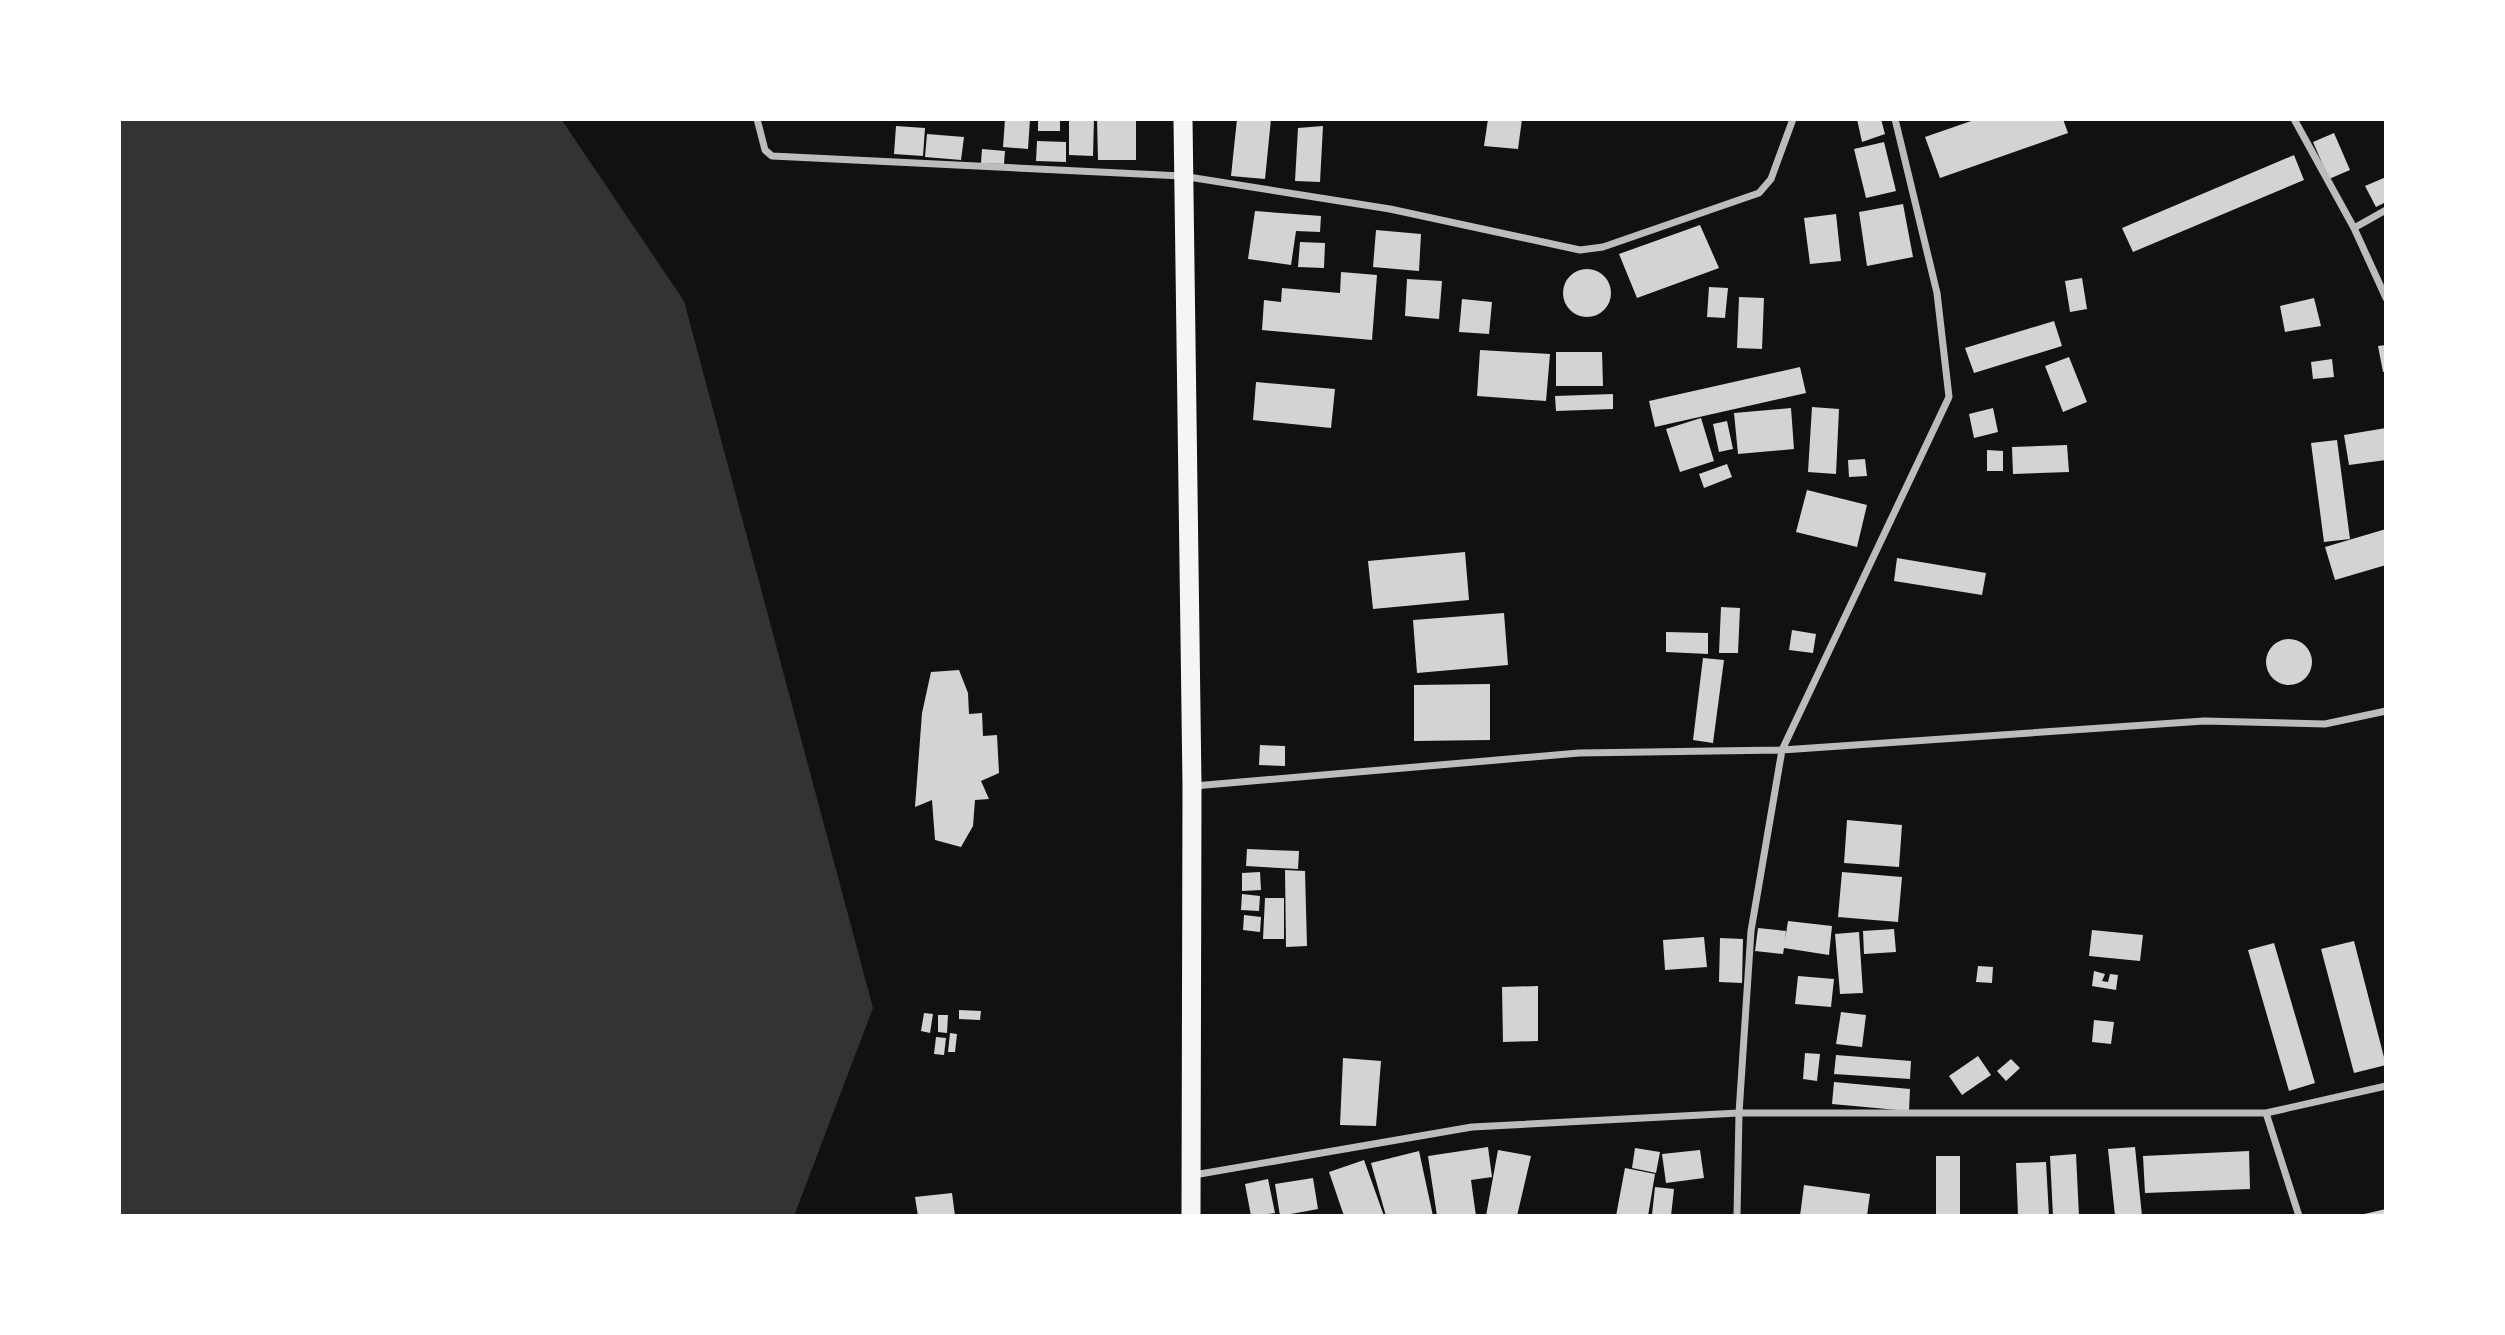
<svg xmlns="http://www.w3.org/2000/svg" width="2505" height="1335" viewBox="0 0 2505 1335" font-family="Georgia,serif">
	<rect width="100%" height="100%" fill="#111"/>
	<!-- water -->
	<path fill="#333" d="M119 119H561L684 301 873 1008 794 1216H119Z"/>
	<!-- building -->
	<path fill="#d3d3d3" d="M1005 119H1030L1028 149 1003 147Z
		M1038 119H1060V131H1038Z
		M1069 119H1094L1093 156 1069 155Z
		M1097 119H1136V160H1098Z
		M1237 119H1271L1265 179 1231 176Z
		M1488 119H1522L1518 149 1484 146Z
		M1857 119H1881L1885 134 1862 142Z
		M1977 119H2063L2068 133 1940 178 1925 137Z
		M896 126 925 128 923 156 894 154Z
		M1323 126 1320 182 1295 181 1298 128Z
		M2334 133 2350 170 2329 179 2313 142Z
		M927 134 964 137 961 160 925 157Z
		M1037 141 1066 142V162L1036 161Z
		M1884 142 1896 191 1866 198 1854 149Z
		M982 149 1005 151 1004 164 981 163Z
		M2294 155 2304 180 2133 252 2122 228Z
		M2386 177V202L2376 207 2365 186Z
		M1903 204 1913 257 1867 266 1859 212Z
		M1255 211 1321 216 1320 232 1296 231 1291 265 1248 259Z
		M1836 214 1841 261 1810 264 1804 218Z
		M1700 225 1719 268 1637 298 1619 254Z
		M1376 230 1421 234 1419 271 1373 267Z
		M1300 242 1325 243 1324 268 1298 267Z
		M1563 293a24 24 0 1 1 48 0a24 24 0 1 1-48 0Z
		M1341 272 1377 275 1372 340 1262 330 1264 300 1281 302 1282 288 1340 293Z
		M2082 278 2087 309 2070 312 2065 281Z
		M1407 279 1442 281 1439 319 1405 316Z
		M1709 287 1728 288 1725 318 1707 317Z
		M1739 297 1764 298 1762 349 1737 348Z
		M2314 298 2321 326 2285 332 2280 306Z
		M1462 299 1492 302 1489 334 1459 332Z
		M2054 321 2062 346 1974 373 1965 348Z
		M2386 345V371L2383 372 2378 346Z
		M1480 350 1550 354 1546 401 1477 396Z
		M1556 352H1602L1603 386H1556Z
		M2069 357 2087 402 2063 412 2045 366Z
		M2332 359 2334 377 2313 379 2311 362Z
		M1800 367 1806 393 1655 427 1649 401Z
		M1256 382 1335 389 1331 428 1253 420Z
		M1613 394V409L1556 411 1555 396Z
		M1812 407 1839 409 1836 474 1808 472Z
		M1791 408 1794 449 1738 454 1734 413Z
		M1993 408 1998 432 1974 438 1969 414Z
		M1701 418 1714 461 1680 472 1666 429Z
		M1727 421 1733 449 1719 452 1713 424Z
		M2386 428V460L2349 465 2344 435Z
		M2337 440 2350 539 2324 542 2311 443Z
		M2067 445 2069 472 2013 474 2012 447Z
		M1987 450 2003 451V471H1987Z
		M1865 459 1867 476 1849 477 1848 460Z
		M1727 464 1732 477 1704 488 1699 474Z
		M1807 490 1867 505 1857 547 1796 532Z
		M2386 529V565L2335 580 2325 547Z
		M1465 552 1469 600 1373 609 1368 561Z
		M1897 558 1986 573 1982 595 1894 581Z
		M1721 607 1740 608 1738 653H1719Z
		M1504 613 1508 665 1417 673 1413 620Z
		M1792 630 1816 634 1813 653 1789 650Z
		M1666 632 1708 633V654L1666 652Z
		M2266 662a23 23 0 1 1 46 0a23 23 0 1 1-46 0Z
		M1703 658 1724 660 1713 743 1693 740Z
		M959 670 968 693 969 714 982 713 983 736 997 735 999 773 981 781 989 799 975 800 973 826 961 847 935 840 932 800 915 807 922 713 931 672Z
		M1490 684V740L1414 741V685Z
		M1260 745 1285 746V766L1259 765Z
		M1847 820 1902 825 1899 867 1844 863Z
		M1247 849 1299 851 1298 869 1246 866Z
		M1285 870 1305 871 1307 946 1286 947Z
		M1260 872 1261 890 1242 891V873Z
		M1842 872 1902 877 1898 922 1838 917Z
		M1242 894 1260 896 1259 911 1241 910Z
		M1265 898H1284V939H1263Z
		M1244 915 1261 917 1260 932 1243 930Z
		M1788 921 1832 926 1829 955 1784 948 1783 954 1755 951 1758 928 1786 931 1785 940Z
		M1894 929 1896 952 1864 954 1863 931Z
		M2092 930 2143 935 2140 961 2089 956Z
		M1859 932 1863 993 1840 994 1835 934Z
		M1704 937 1707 967 1665 970 1663 940Z
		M1720 938 1743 939 1742 983 1719 982Z
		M2354 941 2386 1065 2354 1073 2321 949Z
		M2274 943 2315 1083 2289 1091 2248 950Z
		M1978 966 1993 967 1992 983 1976 982Z
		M2094 971 2105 974 2102 981 2108 982 2110 974 2118 975 2116 990 2092 986Z
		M1798 976 1834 979 1831 1007 1795 1004Z
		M1538 986V1041L1503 1042 1502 987Z
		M959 1010 981 1011 980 1020 959 1019Z
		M1841 1012 1866 1015 1862 1047 1836 1044Z
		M924 1013 933 1014 930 1033 921 1031Z
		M938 1015H948L947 1033 938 1032Z
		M2094 1020 2114 1022 2111 1044 2092 1042Z
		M950 1033 957 1034 955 1052H948Z
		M936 1037 946 1038 944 1055 934 1054Z
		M1805 1053 1820 1054 1817 1081 1803 1079Z
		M1836 1055 1911 1061 1910 1079 1834 1074Z
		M1978 1056 1991 1075 1962 1095 1949 1076Z
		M1343 1058 1381 1061 1376 1126 1340 1125Z
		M2011 1059 2020 1068 2006 1081 1997 1071Z
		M1834 1082 1910 1089 1909 1111 1832 1104Z
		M1488 1147 1492 1177 1471 1180 1476 1216H1437L1428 1156Z
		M2135 1147 2142 1216H2115L2108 1149Z
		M1635 1148 1660 1152 1656 1173 1632 1168Z
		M1498 1150 1531 1156 1517 1216H1486Z
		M1700 1150 1704 1178 1666 1183 1662 1154Z
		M1419 1151 1433 1216H1386L1371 1163Z
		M2249 1151 2250 1189 2145 1193 2143 1156Z
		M2076 1154 2079 1216H2053L2050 1156Z
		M1936 1156H1960V1216H1936Z
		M1364 1160 1384 1216H1344L1329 1172Z
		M2046 1162 2049 1216H2018L2016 1163Z
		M1625 1168 1655 1174 1648 1216H1616Z
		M1313 1178 1318 1209 1280 1216 1275 1184Z
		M1268 1179 1275 1213 1251 1216 1245 1184Z
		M1804 1185 1870 1194 1867 1216H1800Z
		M1655 1187 1674 1189 1671 1216 1652 1215Z
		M952 1193 955 1216H918L915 1197Z
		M2386 1209V1216H2360V1215Z"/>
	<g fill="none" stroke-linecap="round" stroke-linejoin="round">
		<!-- minor -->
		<path stroke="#bcbcbc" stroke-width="7" d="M757 119 765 150 772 156 1182 176 1390 209 1580 250 1603 247 1759 193 1771 179 1793 119
			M2294 119 2354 228 2386 298
			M2354 228 2386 210
			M1194 786 1579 753 1782 750 2204 721 2325 724 2386 711
			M2266 1113 2299 1216
			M1194 1175 1472 1127 1739 1113H2266L2386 1086
			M1737 1216 1739 1113 1751 931 1782 750 1949 397 1937 293 1895 119"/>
		<!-- trunk -->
		<path stroke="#f5f5f5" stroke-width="19" d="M1183 119 1192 786 1191 1216"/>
	</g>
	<!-- border -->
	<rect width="2505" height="1335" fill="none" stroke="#ffffff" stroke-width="242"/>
</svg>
